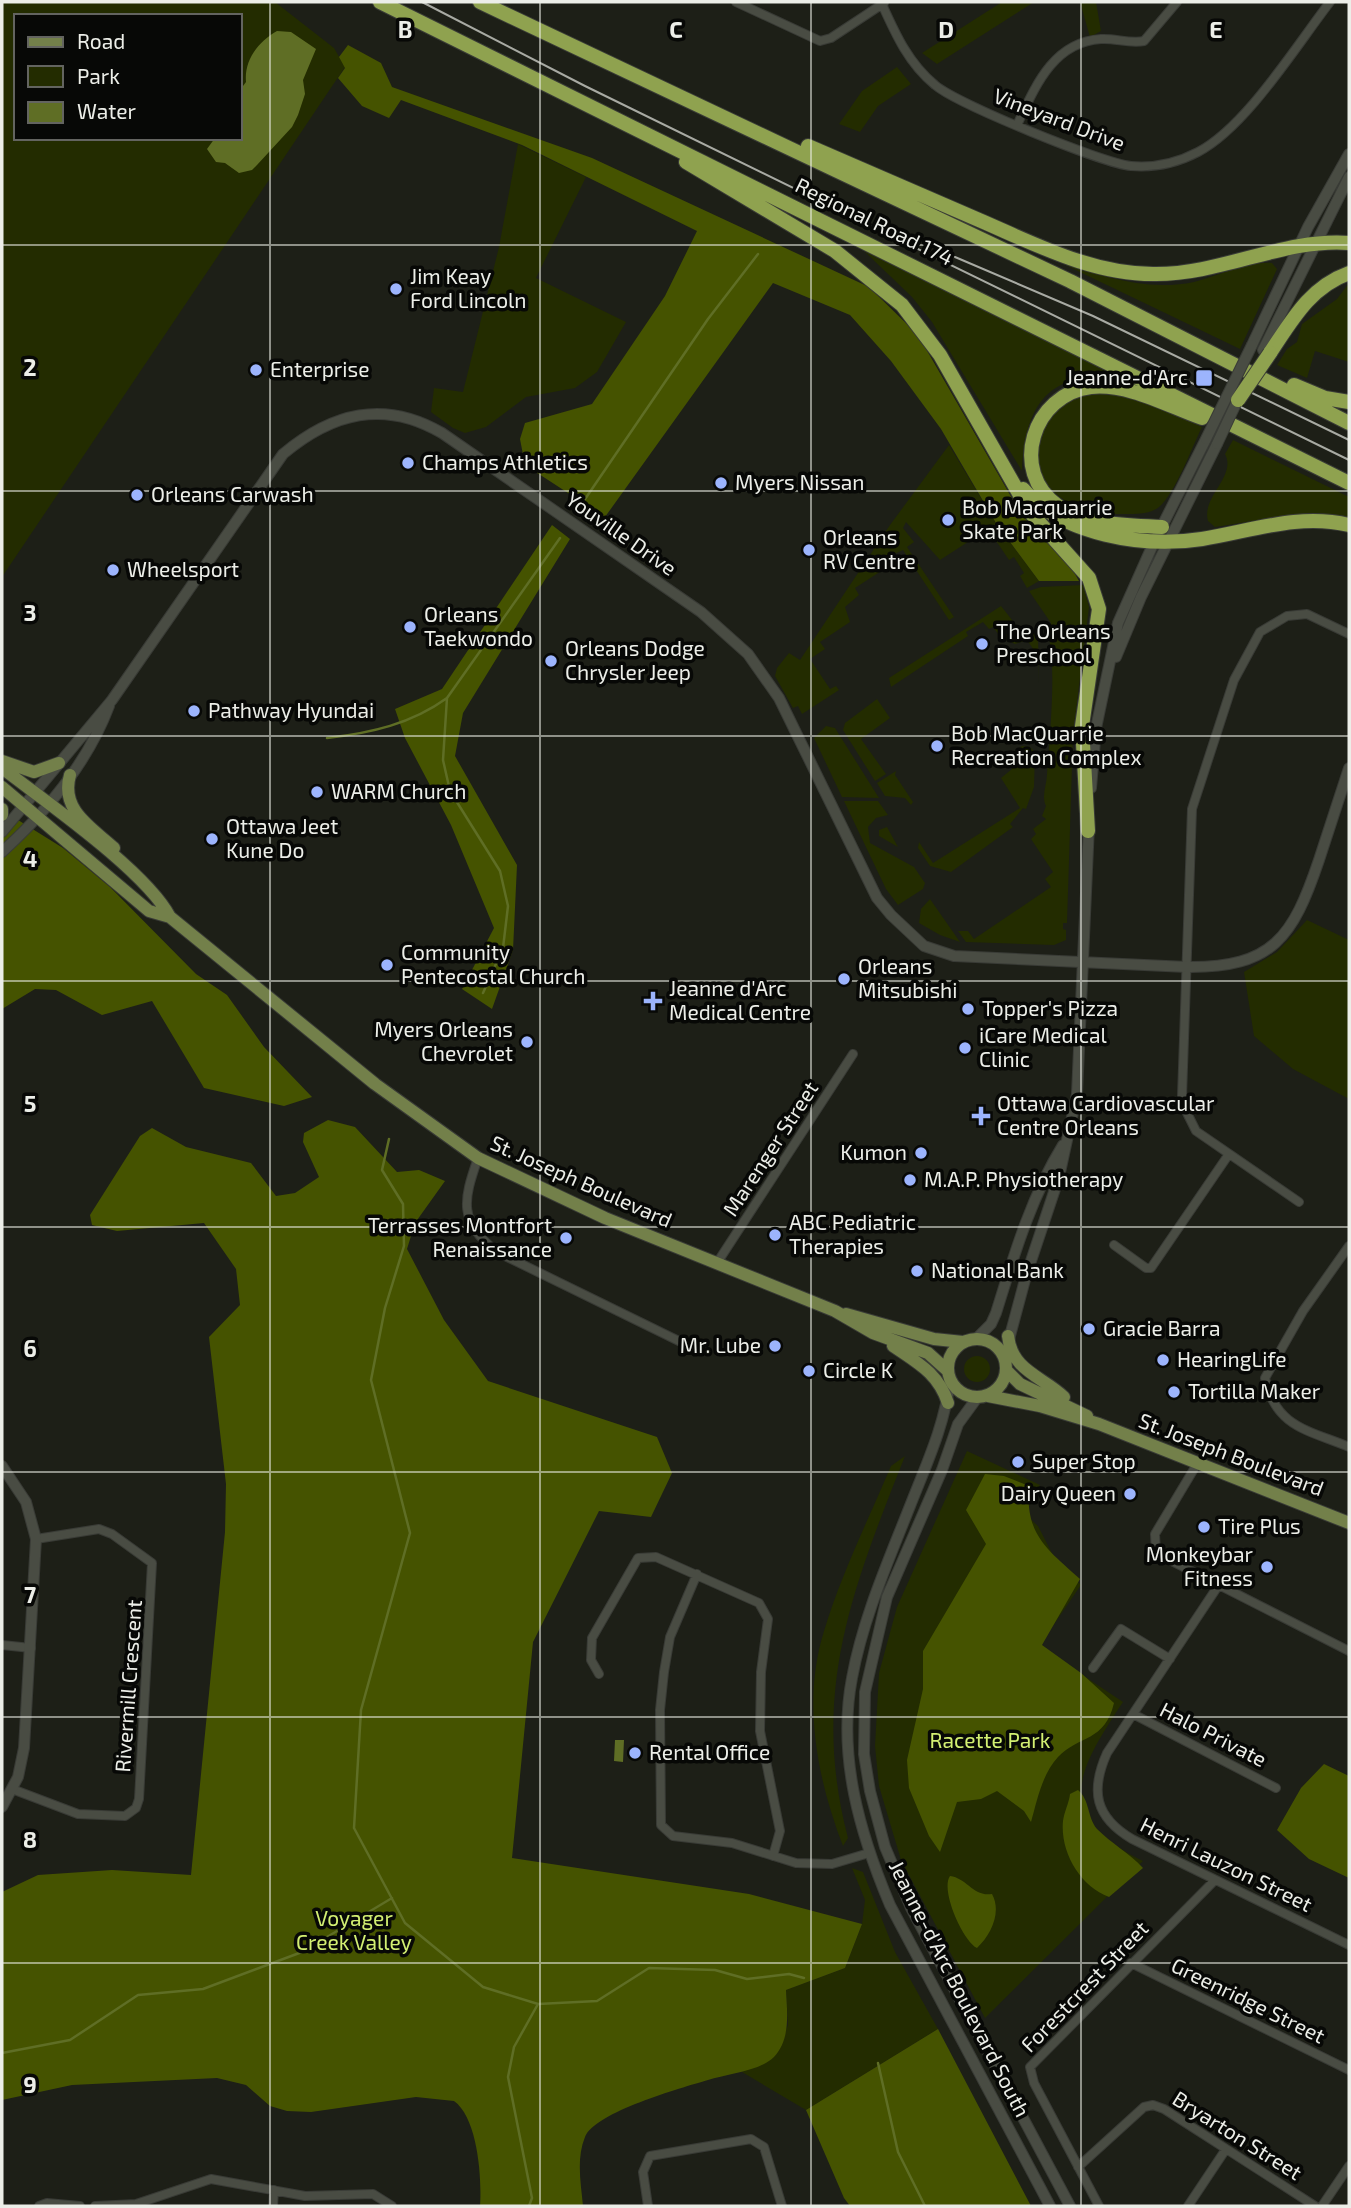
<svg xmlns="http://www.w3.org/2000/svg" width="1351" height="2208" viewBox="0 0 1351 2208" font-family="'Exo 2',sans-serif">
	<rect width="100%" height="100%" fill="#1d1f17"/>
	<!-- green -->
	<path fill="#232c00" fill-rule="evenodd" d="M2 2H275L334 48 345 67 2 577ZM16 16H240V138H16Z
		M1002 2H1034L937 64 922 53Z
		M1080 2H1096L1101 31 1090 37Z
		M897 67 911 84 878 106 860 132 839 124 862 91Z
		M518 144 586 177 536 278 626 322 597 372 575 388 526 397 486 427 465 433 453 428 431 412 434 388 463 392 499 247Z
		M864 251 1119 377C1048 371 1025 405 1022 471L932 322 912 297Z
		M1057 261C1101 276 1147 292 1194 282 1219 276 1246 261 1272 263L1277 269 1240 349Z
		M1349 283V362L1315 351 1307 378 1277 365 1287 349 1297 342 1302 324 1337 299Z
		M1113 391 1170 410 1202 427C1192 447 1175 494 1159 507 1149 515 1135 514 1122 514 1101 514 1079 510 1061 498 1023 472 1037 413 1076 396 1086 392 1101 392 1113 391Z
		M1233 440 1349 497V518L1330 514 1292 515 1215 527 1208 521C1201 497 1237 476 1225 454Z
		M949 445 996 523 1039 581 1027 588 1020 576 1024 573 1014 557 1009 560 988 529 940 560 906 522 903 528 914 542 907 547 954 617 949 620 903 550 888 557 892 564 855 588 859 595 845 607 850 622 820 642 825 649 810 659 830 689 836 686 839 690 802 714 798 706 793 708 775 676 777 668 789 653 800 660 890 525Z
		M1083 585 1089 607 1073 734 1067 923H1063V929L1066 930V940L1054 945 966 942 958 931H968L974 939 1051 887 1045 879 1053 872 1031 839 1036 834 1033 829 1046 819 1042 816 1046 806C1041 796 1047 784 1047 774 1049 744 1059 649 1045 628L1051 623 1029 591 1041 587Z
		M1001 606 1016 625 999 635 993 627 989 629 983 622 966 632 968 636 891 687 889 678Z
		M1018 626 1026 639 1035 632 1038 635 1039 684 1038 656 1027 640 1015 644 1002 637Z
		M877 699 890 718 861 739 886 774 875 781 843 730 845 723Z
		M826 726 835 728 879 798 842 797 814 738Z
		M1022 746 1030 747 1035 752 1034 787 1026 809 1023 808 1010 824 1013 827 951 872 930 866 918 848 919 842 933 863 1020 808 1001 778 1012 769 1006 757Z
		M896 771 895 775 913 802 911 805 905 798 885 796 877 783Z
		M844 801H878L888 815 876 818 868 827 870 843 914 867 925 883 923 889 898 905 886 889Z
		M887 827 898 847 879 836V830Z
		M930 899 960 942 940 935 919 923 921 909Z
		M1307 920 1349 940V1099L1293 1069 1254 1036 1244 972 1277 952Z
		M964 1369a13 13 0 1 1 26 0a13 13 0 1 1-26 0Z
		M967 1451 1040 1485 1025 1514 1038 1526 1057 1563 1081 1585 1039 1646 1123 1702C1077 1772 1051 1815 1143 1861L985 2018 901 1860 879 1786 875 1746 879 1673 897 1607Z
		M905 1456C852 1590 810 1693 848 1838L843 1846C817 1779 802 1701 824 1631 841 1575 868 1520 891 1466Z
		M852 1868 863 1872 895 1952 938 2029 806 2110 742 2072 774 2057 788 2025 786 1990 845 1968 862 1924 865 1900Z"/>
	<!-- forest -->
	<path fill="#455300" d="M348 45 381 63 392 87 592 158 869 287 918 335 1013 500 1067 560 1079 581H1039L996 523 941 429 891 361 850 315 773 283 605 517 525 465 520 439 525 423 592 404 665 296 697 231 522 145 401 100 389 118 362 106 338 78 345 68 339 57Z
		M552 525 570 539 463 713 455 756 517 865 513 950 492 1009 462 989 494 928 451 825 405 738 395 709 442 689Z
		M2 810 63 848 110 887 196 974 227 995 264 1047 312 1097 284 1106 204 1088 152 1001 102 1015 56 990 35 989 2 1009Z
		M328 1120 355 1127 397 1172 419 1170 445 1181 415 1223 407 1249 444 1320 488 1381 657 1437 672 1473 651 1517 599 1511 533 1642 512 1858 749 1894 862 1924 845 1968 786 1990C787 2012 791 2039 774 2057 760 2071 726 2074 708 2080 681 2088 595 2112 585 2137 576 2159 581 2184 583 2206H480C482 2179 478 2118 454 2101L416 2097 311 2112 287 2111 270 2106 246 2085 217 2078 72 2085 2 2100V1892L38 1875 112 1870 191 1875 225 1532 226 1484 209 1337 240 1305 236 1269 204 1223 117 1231 92 1225 90 1215 140 1136 152 1128 186 1147 251 1163 276 1196 295 1193 319 1177 303 1142 304 1133Z
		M985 1474 1004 1476 1029 1486C1025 1535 1047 1549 1080 1579L1042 1645 1081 1673 1114 1703C1105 1742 1079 1735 1058 1757 1042 1774 1037 1801 1031 1822L1024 1811 997 1791 981 1799 957 1802 940 1852 929 1836 909 1788 907 1760 923 1689V1651L986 1544 966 1510Z
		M1324 1764 1349 1776V1878L1309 1859 1277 1830 1301 1788Z
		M1078 1790C1090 1800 1087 1817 1097 1829 1111 1843 1129 1853 1143 1868L1109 1897C1080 1886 1060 1852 1063 1821 1064 1812 1069 1803 1070 1794Z
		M950 1876C967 1878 973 1897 992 1894 1002 1912 991 1935 977 1948 963 1941 940 1890 950 1876Z
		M938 2029 1031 2206H850L844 2198 806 2110Z"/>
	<!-- water -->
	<path fill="#5f6e25" d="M277 31 291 32 316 49 303 80 305 94 298 115 292 127 257 165 252 170 239 173 225 163 216 162 207 149 215 138H240V90L246 82C244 60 258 42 277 31Z
		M615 1740H624L623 1762 614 1761Z"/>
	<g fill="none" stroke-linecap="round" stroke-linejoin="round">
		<!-- stream -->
		<path stroke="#5f6e25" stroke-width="2.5" d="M581 505 708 319 758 254
			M327 738C371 733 411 724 447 698
			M483 993 503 948 508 906 500 871 450 791 443 760 447 698 560 538
			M389 1139 382 1170 403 1204 404 1246 385 1308 371 1380 410 1533 361 1710 354 1828 405 1923 483 1987 538 2004 597 2001 649 1968 715 1970 747 1979 789 1974 804 1978
			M2 2053 70 2040 138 1995 203 1989 302 1952 392 1898
			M878 2063 898 2152 925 2206
			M529 2206 532 2198 508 2077 514 2047 538 2004"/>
		<defs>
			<path id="street" d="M736 2 820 41 831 38 884 3
				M881 2C895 33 908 63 935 85 957 104 1102 163 1131 166 1154 168 1177 163 1198 152 1246 127 1296 46 1330 2
				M1018 123C1035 87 1053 42 1101 39 1115 38 1130 44 1144 41L1177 2
				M478 1158C463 1201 458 1221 497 1252L687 1345
				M1299 1202 1196 1131 1185 1109 1182 1096 1192 809 1234 680 1260 632 1287 616 1307 614 1349 634
				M1114 1245 1146 1268H1151L1229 1154
				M1349 1246 1303 1311 1265 1378C1275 1427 1308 1430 1349 1447
				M717 1263 853 1054
				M1197 1464 1155 1534 1156 1553 1349 1651
				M697 1574 670 1637 664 1672 660 1710 661 1825 673 1836 732 1843 796 1863 832 1864 869 1853
				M1218 1586 1107 1753C1090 1791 1095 1817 1132 1839L1349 1945
				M2 1645 31 1648
				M1093 1668 1121 1629 1170 1659
				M599 1674 591 1660 592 1638 638 1558 656 1557 759 1603 768 1619 761 1672 760 1731 780 1831 773 1856
				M1133 1714 1276 1788
				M12 1789 78 1814 125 1816 136 1808 139 1799 152 1563 112 1534 99 1529 36 1539
				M1131 1963 1349 2070
				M1078 2167 1144 2107 1153 2105 1164 2109 1315 2206
				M39 2206 47 2203 80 2206
				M95 2206 136 2204 211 2179 305 2196 373 2194 392 2206
				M273 2206 274 2190
				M648 2206 643 2172 650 2156 751 2139 764 2147 782 2206
				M1099 2206 1034 2083 1030 2067 1215 1880
				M1188 2206 1226 2149
				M1322 2206 1349 2166"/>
			<path id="secondary" d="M1252 345 1308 227 1349 154
				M1263 350 1349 177
				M1116 657 1141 597 1217 444
				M1091 788 1096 728 1118 623 1155 540 1206 439
				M2 832 112 700 283 454C332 413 384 399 442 433L701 612 748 654 779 698 877 898 891 915 924 946 954 956 1187 967C1273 968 1293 937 1319 860 1329 830 1339 799 1349 768
				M2 852C46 812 88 762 109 706
				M976 1339 991 1324 996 1313C1014 1255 1031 1197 1063 1145
				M1004 1358 1026 1276 1059 1177 1077 1094 1089 825
				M950 1380C945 1425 926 1465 910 1506 888 1562 863 1618 852 1678 837 1756 860 1834 890 1905L1050 2206
				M977 1398 958 1424 942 1470 887 1597 865 1692 864 1754 870 1791 885 1847 911 1908 1070 2206
				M2 1466 26 1502 36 1539 24 1748 18 1777 2 1807"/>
			<path id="primary" d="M2 761 34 772 59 763
				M2 768C46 802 146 871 170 917L375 1084 478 1158 605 1218 835 1311 873 1333 928 1353 948 1371
				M70 775C60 810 91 827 114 848
				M2 787 149 911 170 917
				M2 809V815
				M846 1314 934 1339 963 1342
				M1008 1336C1012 1371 1042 1376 1064 1397
				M948 1368a29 29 0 1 1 58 0a29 29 0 1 1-58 0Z
				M893 1346C918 1363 938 1373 948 1403
				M1006 1370 1020 1384 1087 1416
				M988 1396 1040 1406 1099 1424 1349 1523"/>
			<path id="highway" d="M380 2 1349 483
				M480 2 1070 281 1349 423
				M808 146C865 171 922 195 979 220 1035 244 1093 275 1156 274 1222 274 1285 238 1349 243
				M686 162 835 251 902 305 940 355 1029 511 1089 578 1099 609 1082 726 1088 831
				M1270 353C1292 320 1310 287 1349 273
				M1294 385 1325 398 1349 402
				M1023 489C1062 535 1144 548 1202 539 1252 531 1298 513 1349 525
				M1162 527C1128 525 1087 526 1058 506 1008 471 1033 394 1091 387 1128 383 1168 406 1202 418"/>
		</defs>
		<!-- street casing -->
		<use href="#street" stroke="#393b36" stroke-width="10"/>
		<!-- secondary casing -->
		<use href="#secondary" stroke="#393b36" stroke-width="12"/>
		<!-- primary casing -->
		<use href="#primary" stroke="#393b36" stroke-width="14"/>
		<!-- highway casing -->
		<use href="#highway" stroke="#393b36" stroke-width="16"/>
		<!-- street -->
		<use href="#street" stroke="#494c43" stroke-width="8"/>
		<!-- secondary -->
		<use href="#secondary" stroke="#494c43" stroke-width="10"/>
		<!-- primary -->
		<use href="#primary" stroke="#73804a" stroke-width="12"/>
		<!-- highway -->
		<use href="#highway" stroke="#8fa24f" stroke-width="14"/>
		<!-- tram -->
		<path stroke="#a8aaa3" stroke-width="2" d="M422 2 585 86 1349 460
			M955 257 1093 316 1349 440"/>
		<defs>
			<path id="secondary-bridge" d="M1206 439 1252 345
				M1217 444 1241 393"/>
			<path id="highway-bridge" d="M1238 400 1270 353"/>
		</defs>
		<!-- secondary-bridge casing -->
		<use href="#secondary-bridge" stroke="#393b36" stroke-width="12" stroke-linecap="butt"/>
		<!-- highway-bridge casing -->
		<use href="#highway-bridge" stroke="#393b36" stroke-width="16" stroke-linecap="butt"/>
		<!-- secondary-bridge -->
		<use href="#secondary-bridge" stroke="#494c43" stroke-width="10"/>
		<!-- highway-bridge -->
		<use href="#highway-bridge" stroke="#8fa24f" stroke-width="14"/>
	</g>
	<!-- grid -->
	<path fill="none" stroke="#eceee8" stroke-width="2" stroke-opacity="0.55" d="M270 2V2206M540 2V2206M811 2V2206M1081 2V2206M2 245H1349M2 491H1349M2 736H1349M2 981H1349M2 1227H1349M2 1472H1349M2 1717H1349M2 1963H1349"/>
	<!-- markers -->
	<g fill="#9cb4fd" stroke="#070806" stroke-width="2.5">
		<circle cx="396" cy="289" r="7"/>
		<circle cx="256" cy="370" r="7"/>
		<rect x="1195" y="369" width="18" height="18" rx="3.5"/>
		<circle cx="408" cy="463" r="7"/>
		<circle cx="721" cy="483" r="7"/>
		<circle cx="137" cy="495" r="7"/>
		<circle cx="948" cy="520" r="7"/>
		<circle cx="809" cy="550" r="7"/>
		<circle cx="113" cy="570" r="7"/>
		<circle cx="410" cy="627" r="7"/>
		<circle cx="982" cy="644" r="7"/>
		<circle cx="551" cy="661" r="7"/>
		<circle cx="194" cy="711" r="7"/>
		<circle cx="937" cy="746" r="7"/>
		<circle cx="317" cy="792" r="7"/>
		<circle cx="212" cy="839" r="7"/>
		<circle cx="387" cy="965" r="7"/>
		<circle cx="844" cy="979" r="7"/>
		<path d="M649.5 990.5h7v7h7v7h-7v7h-7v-7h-7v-7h7z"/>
		<circle cx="968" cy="1009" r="7"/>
		<circle cx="527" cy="1042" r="7"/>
		<circle cx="965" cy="1048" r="7"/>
		<path d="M977.5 1105.5h7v7h7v7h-7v7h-7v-7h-7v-7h7z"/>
		<circle cx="921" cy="1153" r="7"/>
		<circle cx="910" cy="1180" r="7"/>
		<circle cx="775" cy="1235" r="7"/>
		<circle cx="566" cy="1238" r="7"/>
		<circle cx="917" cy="1271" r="7"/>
		<circle cx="1089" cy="1329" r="7"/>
		<circle cx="775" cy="1346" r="7"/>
		<circle cx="1163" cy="1360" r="7"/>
		<circle cx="809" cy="1371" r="7"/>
		<circle cx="1174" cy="1392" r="7"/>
		<circle cx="1018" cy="1462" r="7"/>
		<circle cx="1130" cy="1494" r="7"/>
		<circle cx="1204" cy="1527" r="7"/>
		<circle cx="1267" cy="1567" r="7"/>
		<circle cx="635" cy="1753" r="7"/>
	</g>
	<g text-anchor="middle" stroke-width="7" stroke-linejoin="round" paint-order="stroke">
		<!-- street labels -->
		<g font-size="21" fill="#eceee8" stroke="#070806">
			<text transform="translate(1059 120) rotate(21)" y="7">Vineyard Drive</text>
			<text transform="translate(874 222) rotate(26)" y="7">Regional Road 174</text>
			<text transform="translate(621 534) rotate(35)" y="7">Youville Drive</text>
			<text transform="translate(771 1149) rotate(-57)" y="7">Marenger Street</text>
			<text transform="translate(581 1182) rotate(24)" y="7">St. Joseph Boulevard</text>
			<text transform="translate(1231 1455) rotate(21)" y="7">St. Joseph Boulevard</text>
			<text transform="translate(129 1686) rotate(-86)" y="7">Rivermill Crescent</text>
			<text transform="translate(1213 1735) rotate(27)" y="7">Halo Private</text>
			<text transform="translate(1226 1865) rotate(26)" y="7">Henri Lauzon Street</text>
			<text transform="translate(1085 1987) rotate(-46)" y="7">Forestcrest Street</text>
			<text transform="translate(959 1989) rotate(63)" y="7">Jeanne-d'Arc Boulevard South</text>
			<text transform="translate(1248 2001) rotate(26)" y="7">Greenridge Street</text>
			<text transform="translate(1237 2136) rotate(32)" y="7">Bryarton Street</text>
		</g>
		<!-- poi labels -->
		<g font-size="21" fill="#eceee8" stroke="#070806" text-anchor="start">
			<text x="410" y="284">Jim Keay<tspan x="410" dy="24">Ford Lincoln</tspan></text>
			<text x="270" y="377">Enterprise</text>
			<text x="1188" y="385" text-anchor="end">Jeanne-d'Arc</text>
			<text x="422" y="470">Champs Athletics</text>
			<text x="735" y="490">Myers Nissan</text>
			<text x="151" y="502">Orleans Carwash</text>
			<text x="962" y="515">Bob Macquarrie<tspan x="962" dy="24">Skate Park</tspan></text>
			<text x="823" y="545">Orleans<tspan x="823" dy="24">RV Centre</tspan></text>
			<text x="127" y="577">Wheelsport</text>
			<text x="424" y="622">Orleans<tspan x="424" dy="24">Taekwondo</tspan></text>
			<text x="996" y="639">The Orleans<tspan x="996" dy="24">Preschool</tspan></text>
			<text x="565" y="656">Orleans Dodge<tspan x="565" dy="24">Chrysler Jeep</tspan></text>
			<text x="208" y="718">Pathway Hyundai</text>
			<text x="951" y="741">Bob MacQuarrie<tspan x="951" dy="24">Recreation Complex</tspan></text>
			<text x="331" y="799">WARM Church</text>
			<text x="226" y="834">Ottawa Jeet<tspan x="226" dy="24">Kune Do</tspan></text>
			<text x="401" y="960">Community<tspan x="401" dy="24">Pentecostal Church</tspan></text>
			<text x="858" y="974">Orleans<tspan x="858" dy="24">Mitsubishi</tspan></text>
			<text x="669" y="996">Jeanne d'Arc<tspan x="669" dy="24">Medical Centre</tspan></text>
			<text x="982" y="1016">Topper's Pizza</text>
			<text x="513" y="1037" text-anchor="end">Myers Orleans<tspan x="513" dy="24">Chevrolet</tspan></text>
			<text x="979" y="1043">iCare Medical<tspan x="979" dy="24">Clinic</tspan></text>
			<text x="997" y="1111">Ottawa Cardiovascular<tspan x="997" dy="24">Centre Orleans</tspan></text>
			<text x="907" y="1160" text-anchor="end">Kumon</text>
			<text x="924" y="1187">M.A.P. Physiotherapy</text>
			<text x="789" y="1230">ABC Pediatric<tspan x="789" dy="24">Therapies</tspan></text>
			<text x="552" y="1233" text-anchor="end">Terrasses Montfort<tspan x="552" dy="24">Renaissance</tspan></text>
			<text x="931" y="1278">National Bank</text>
			<text x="1103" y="1336">Gracie Barra</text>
			<text x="761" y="1353" text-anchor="end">Mr. Lube</text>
			<text x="1177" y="1367">HearingLife</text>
			<text x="823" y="1378">Circle K</text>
			<text x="1188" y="1399">Tortilla Maker</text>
			<text x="1032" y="1469">Super Stop</text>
			<text x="1116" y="1501" text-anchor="end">Dairy Queen</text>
			<text x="1218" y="1534">Tire Plus</text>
			<text x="1253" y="1562" text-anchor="end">Monkeybar<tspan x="1253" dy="24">Fitness</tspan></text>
			<text x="649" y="1760">Rental Office</text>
		</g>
		<!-- park labels -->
		<g font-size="21" fill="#d3ef72" stroke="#070806">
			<text x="990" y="1748">Racette Park</text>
			<text x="354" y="1926">Voyager<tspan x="354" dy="24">Creek Valley</tspan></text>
		</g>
	</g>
	<g font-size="23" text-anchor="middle" font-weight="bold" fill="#eceee8" stroke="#070806" stroke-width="7" stroke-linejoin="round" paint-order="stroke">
		<text x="405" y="38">B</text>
		<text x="676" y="38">C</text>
		<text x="946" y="38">D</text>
		<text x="1216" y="38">E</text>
		<text x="30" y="376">2</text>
		<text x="30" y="621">3</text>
		<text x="30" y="867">4</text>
		<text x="30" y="1112">5</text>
		<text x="30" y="1357">6</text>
		<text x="30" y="1603">7</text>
		<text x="30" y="1848">8</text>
		<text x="30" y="2093">9</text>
	</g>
	<!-- border -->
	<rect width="1351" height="2208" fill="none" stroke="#eceee8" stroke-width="7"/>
	<!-- legend -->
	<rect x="14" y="14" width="228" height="126" fill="#070806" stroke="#636460" stroke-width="2"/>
	<rect x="28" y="37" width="35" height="10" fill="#73804a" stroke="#636460" stroke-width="2"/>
	<text x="77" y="49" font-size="21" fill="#eceee8">Road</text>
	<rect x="28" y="66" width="35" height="21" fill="#232c00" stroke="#636460" stroke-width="2"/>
	<text x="77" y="84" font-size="21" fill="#eceee8">Park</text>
	<rect x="28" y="102" width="35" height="21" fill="#5f6e25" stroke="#636460" stroke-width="2"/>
	<text x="77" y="119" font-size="21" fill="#eceee8">Water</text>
</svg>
